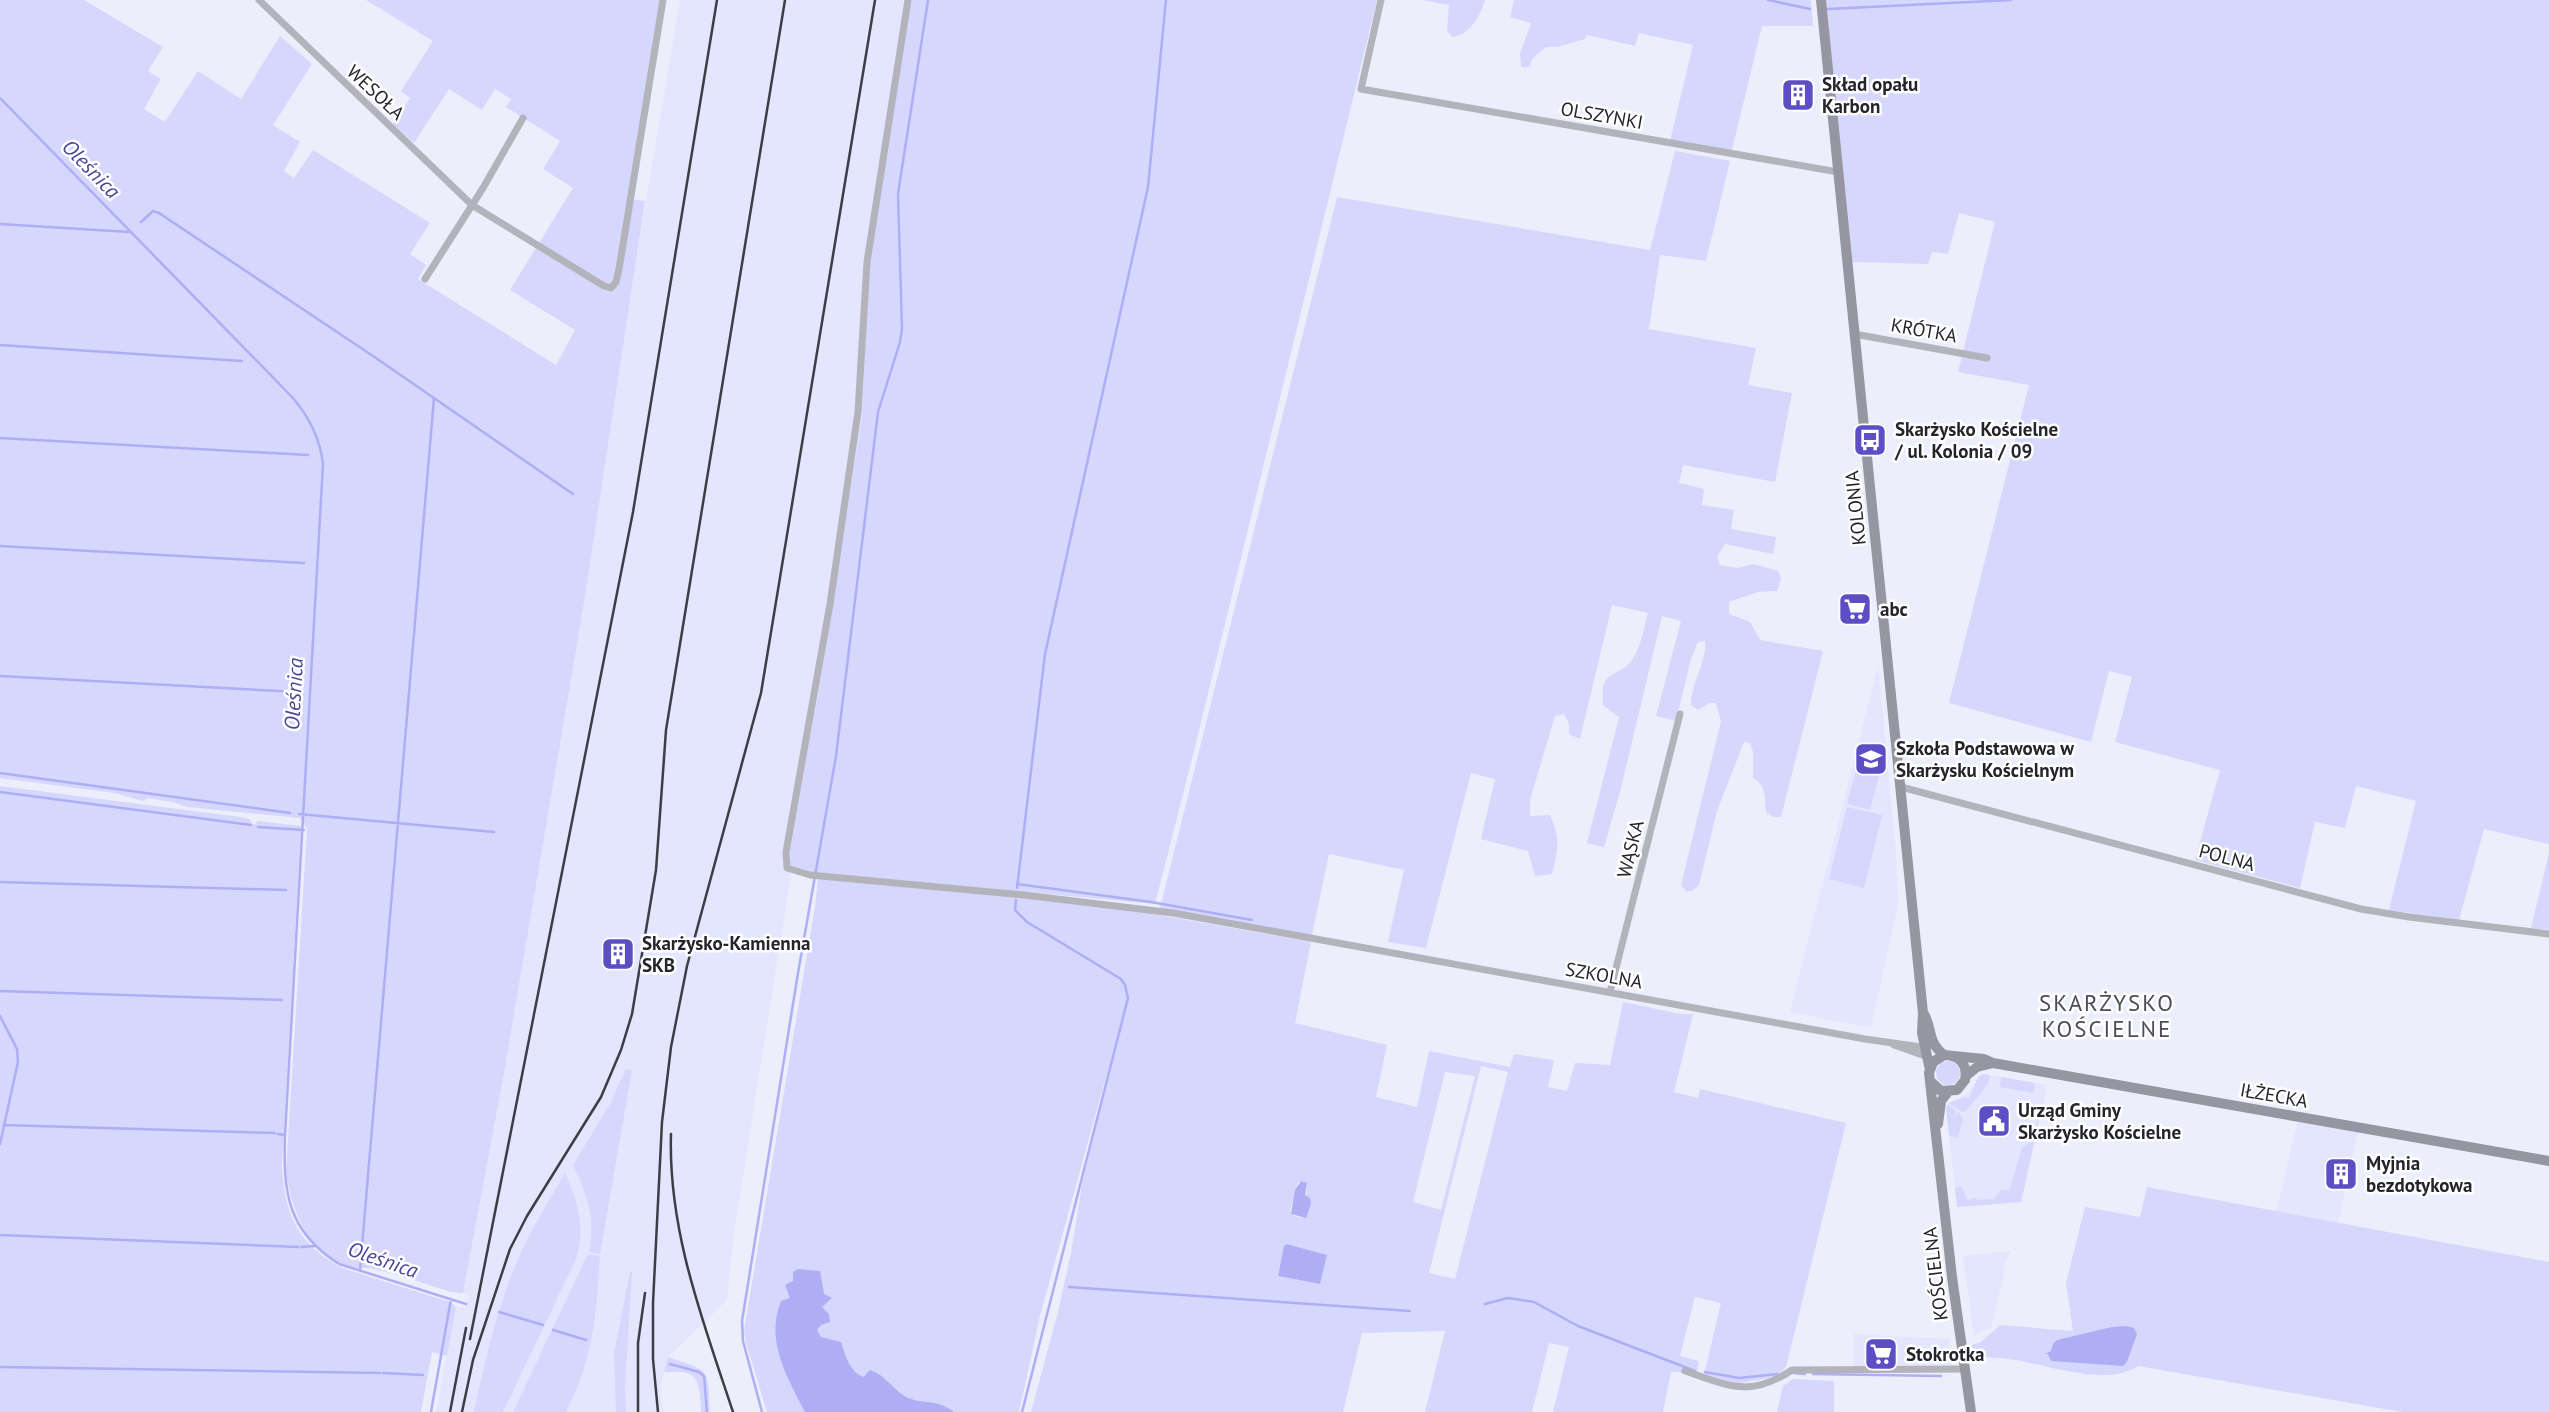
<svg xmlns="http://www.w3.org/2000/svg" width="2549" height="1412" viewBox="0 0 2549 1412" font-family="'PT Sans',sans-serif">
	<rect width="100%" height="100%" fill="#edeefc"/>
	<!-- built -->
	<path fill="#e4e5fe" d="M680 0H913L864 416 733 1239 727 1300 668 1357 660 1386 664 1412H436L456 1307 465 1308 469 1296 463 1293 504 1073 583 609 616 380Z
		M1878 666 1896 852 1898 905 1871 1028 1790 1012Z
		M1984 1074 2047 1085 2021 1202 1957 1207 1946 1108 1949 1103 1968 1094 1979 1076Z
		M2298 1121 2358 1132 2338 1223 2276 1211Z
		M2011 1251 2003 1268 2004 1274 1991 1327 1974 1336 1963 1256Z
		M1854 1334 1949 1339 1952 1367 1854 1366Z"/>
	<!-- green -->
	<path fill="#d5d7fc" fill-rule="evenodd" d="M0 0H84L163 47 148 71 161 79 144 109 165 122 198 71 241 99 280 36 312 64 273 125 300 142 284 171 294 178 313 150 430 223 410 254 426 265 418 279 556 365 575 330 510 290 573 188 543 169 560 141 506 107 511 99 495 89 482 110 449 89 414 143 393 124 410 98 401 91 433 41 366 0H662L629 199 645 201 583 609 504 1073 463 1293 451 1292C426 1284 400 1275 374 1269 367 1267 360 1269 353 1268 310 1260 291 1209 286 1172L307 829 300 818 187 807 172 802 147 798 143 801 115 793 0 778Z
		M910 0H1377L1194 751 1155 904 813 872 790 865V845L818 696 862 417 869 264Z
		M1422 0H1485C1481 15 1469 36 1452 37L1447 31 1449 5Z
		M1514 0H1811L1813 26H1762L1731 154 1670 141 1693 45 1639 33 1635 46 1587 35 1585 39 1557 47H1546L1532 59 1530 66 1524 68 1521 66 1520 54 1531 23 1510 17Z
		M1825 0H2549V844L2484 829 2459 920 2389 910 2416 801 2356 786 2345 828 2315 822 2300 888 2195 860 2220 770 2115 742 2132 677 2109 671 2091 742 1949 703 2029 385 1958 372 1995 222 1959 213 1948 254 1932 252 1928 264 1851 262Z
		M1675 151 1730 161 1706 261 1660 255 1649 329 1756 348 1748 385 1792 393 1775 482 1683 465 1679 483 1704 489 1702 505 1734 510 1731 529 1776 537 1773 554 1730 545 1726 543 1717 556 1720 565 1737 568 1754 564 1778 571 1781 579 1777 591 1758 592 1729 602V614L1750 622 1760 640 1823 651 1781 817H1774L1766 812C1765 799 1766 784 1753 778V752L1750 743 1744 742 1717 811 1699 885 1692 891H1686L1681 885 1721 721 1716 703H1710L1698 710 1691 705C1691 682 1707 663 1705 641L1698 642 1691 659 1676 721 1656 716 1681 621 1662 616 1621 788 1604 847 1587 843 1619 717 1603 705C1599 664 1620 682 1635 655 1642 642 1644 627 1648 613L1612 605 1580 739 1569 734V724L1564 714 1555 716 1530 800V816L1550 815C1561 839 1558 849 1552 874L1535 876 1528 851 1481 839 1495 779 1471 773 1426 948 1388 942 1404 870 1329 854 1312 935 1160 908 1337 197 1650 250Z
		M1857 766 1880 772 1870 810 1847 804Z
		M0 786 240 817 249 819 254 825 258 821 301 826 282 1164C284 1215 297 1243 342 1268L450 1302 456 1307 447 1356 432 1352 421 1412H0Z
		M1847 807 1882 815 1864 888 1829 879Z
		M2549 853V930L2531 928Z
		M818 879 1011 897 1153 914 1311 942 1295 1023 1387 1045 1376 1097 1417 1107 1429 1051 1510 1067 1514 1054 1554 1060 1548 1087 1567 1091 1575 1063 1610 1065 1623 1002 1680 1014H1693L1674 1092 1698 1098 1700 1089 1846 1123 1786 1367 1776 1377 1734 1384 1704 1375 1721 1303 1695 1297 1680 1356 1699 1361 1697 1373 1671 1372 1663 1412H1553L1569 1347 1549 1343 1532 1412H1425L1445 1331 1362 1333 1343 1412H1031L1058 1312 1071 1253 1082 1185 1109 1074 1107 1073 1040 1316 1019 1412H767L746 1343 744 1331 815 907ZM1481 1066 1508 1072 1455 1279 1429 1273ZM1445 1072 1475 1076 1441 1210 1413 1202ZM1303 1181 1307 1187 1304 1218 1294 1216 1290 1211 1298 1182ZM1287 1244 1327 1255 1320 1284 1278 1276 1284 1246Z
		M1936 1073a12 12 0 1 1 24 0a12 12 0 1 1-24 0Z
		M626 1069 632 1070 600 1254 589 1252C596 1219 587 1194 573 1165L611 1102Z
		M1984 1074 1990 1075 1988 1084 1966 1111 1962 1112 1949 1103 1965 1097 1969 1098 1979 1076Z
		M2001 1077 2035 1083 2034 1093 2000 1087Z
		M2047 1085 2021 1202 1957 1207 1955 1188 1962 1186 1967 1200 1975 1198 1978 1200 1994 1199 2001 1190 2009 1191 2022 1148 2030 1142 2033 1130 2036 1128Z
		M1948 1105 1956 1111 1954 1118 1958 1112 1963 1118 1958 1138 1949 1136 1946 1108Z
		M565 1173C578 1203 586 1227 576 1259L503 1412H474C486 1356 499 1300 523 1248 535 1222 551 1198 565 1173Z
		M2147 1187 2549 1262V1412H2402L2138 1366C2108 1387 2050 1366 2016 1360 2002 1358 1987 1357 1973 1356L1972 1345 1981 1342 2000 1325 2073 1331 2066 1283 2085 1207 2140 1217Z
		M588 1254 600 1256C596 1317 594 1356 566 1412H513Z
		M630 1272H632L625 1384 626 1412H616L614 1354Z
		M668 1357C711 1372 708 1367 710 1412H701C700 1396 702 1373 681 1372 675 1371 670 1373 664 1372Z
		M1793 1379 1834 1381V1412H1777L1783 1386Z"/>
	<!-- water -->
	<path fill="#adaef4" d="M1301 1181 1307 1183 1305 1195 1310 1198 1311 1204 1306 1218 1291 1214 1295 1190Z
		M1287 1244 1327 1255 1320 1284 1278 1276 1284 1246Z
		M798 1269 820 1271 824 1294 832 1298 822 1307 829 1314 830 1322 821 1325 817 1330 821 1337 841 1342C845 1355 850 1373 864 1377L870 1370C886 1375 892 1389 906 1397 922 1405 936 1398 954 1412H805C787 1377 765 1341 781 1301L790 1298 785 1285 793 1281V1272Z
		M2126 1326 2134 1328 2137 1334 2127 1362 2123 1366 2051 1361 2048 1354H2045L2051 1351 2053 1344 2057 1340 2112 1327Z"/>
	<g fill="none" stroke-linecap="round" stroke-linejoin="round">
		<!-- stream -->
		<path stroke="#adaef4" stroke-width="2.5" d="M1768 0 1810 9
			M1828 9 2011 0
			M0 98 293 398C310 418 320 438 323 464L285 1135C283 1192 287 1231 339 1264L466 1304
			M141 222 153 211 159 213 373 356 573 494
			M0 224 129 232
			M0 345 242 361
			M0 438 308 455
			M0 546 304 563
			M0 676 297 692
			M0 773 290 813
			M0 792 251 825
			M299 814 494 832
			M258 827 304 830
			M0 882 286 890
			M1017 884 1151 902 1252 920
			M1017 888 1045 654 1148 187 1166 0
			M1016 900 1015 910 1027 922 1121 979 1125 985 1128 998 1022 1412
			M0 991 282 1000
			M0 1016 17 1049 18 1062 0 1144
			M4 1125 275 1133
			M278 1134 285 1135
			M0 1235 298 1247
			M301 1247 315 1246
			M360 1270 434 398
			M1069 1287 1410 1311
			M1485 1304 1508 1298 1534 1302 1578 1326 1695 1371
			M499 1312 543 1325
			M553 1330 586 1340
			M670 1364 699 1372 704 1376 707 1412
			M0 1367 380 1373
			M1705 1372 1739 1378 1777 1374
			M383 1373 423 1375
			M1794 1373 1805 1374
			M1813 1374 1941 1376
			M431 1412 451 1299
			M762 1412 743 1341 742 1321 798 973 836 756 878 412 900 342 902 329 898 194 928 0"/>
		<!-- street -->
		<path stroke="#b3b3bb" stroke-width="7" d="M259 0 472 205 604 286 611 288 616 282 619 269 663 0
			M908 0 867 262 858 412 830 604 786 852 787 868 810 875 1024 895 1173 913 1865 1039 1928 1048
			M1381 0 1361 89 1838 172
			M425 279 483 188 523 118
			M1854 334 1987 358
			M1901 787 2361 909 2409 917 2549 934
			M1610 992 1680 714
			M1894 1045 1925 1056
			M1685 1371C1729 1386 1750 1398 1792 1370L1965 1369"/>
		<!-- secondary -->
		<path stroke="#9596a1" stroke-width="10" d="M1821 0 1923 1013 1922 1033 1930 1070
			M1924 1014C1933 1030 1927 1042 1944 1055
			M1953 1056 1984 1059 1993 1063 2549 1161
			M1966 1076 1977 1067 1993 1063
			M1930 1081 1941 1091 1957 1090 1965 1080C1968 1065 1960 1055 1944 1055L1933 1062 1929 1073 1952 1277 1971 1412
			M1938 1124 1941 1101 1948 1092"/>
		<!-- rail -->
		<path stroke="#3d3e45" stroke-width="2.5" d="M671 1134C668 1231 703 1321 733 1412
			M470 1339 633 512 717 0
			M450 1412 466 1328
			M462 1412 473 1360 510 1249 527 1216 601 1097 621 1050 632 1014 656 870 666 730 785 0
			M638 1412V1343L645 1293
			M658 1412 653 1359V1303L662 1122 671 1047 687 966 761 693 875 0"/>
	</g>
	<!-- icons -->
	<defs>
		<symbol id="building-square" viewBox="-11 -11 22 22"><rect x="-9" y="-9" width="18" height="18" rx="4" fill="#5d4ec6" stroke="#fff"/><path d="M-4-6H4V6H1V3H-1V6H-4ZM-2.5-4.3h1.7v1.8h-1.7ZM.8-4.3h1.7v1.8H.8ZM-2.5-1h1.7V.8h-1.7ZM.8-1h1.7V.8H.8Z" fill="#fff"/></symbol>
		<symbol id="bus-square" viewBox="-11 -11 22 22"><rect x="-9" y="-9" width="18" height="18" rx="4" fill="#5d4ec6" stroke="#fff"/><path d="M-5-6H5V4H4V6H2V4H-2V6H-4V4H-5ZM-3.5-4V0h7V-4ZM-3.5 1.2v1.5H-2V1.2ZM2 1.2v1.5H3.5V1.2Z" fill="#fff"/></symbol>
		<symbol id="supermarket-square" viewBox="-11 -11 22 22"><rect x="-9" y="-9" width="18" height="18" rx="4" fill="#5d4ec6" stroke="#fff"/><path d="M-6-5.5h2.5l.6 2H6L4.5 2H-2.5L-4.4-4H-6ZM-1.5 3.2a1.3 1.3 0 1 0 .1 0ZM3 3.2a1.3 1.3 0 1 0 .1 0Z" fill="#fff"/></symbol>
		<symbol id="school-square" viewBox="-11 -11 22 22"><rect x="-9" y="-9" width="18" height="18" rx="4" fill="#5d4ec6" stroke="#fff"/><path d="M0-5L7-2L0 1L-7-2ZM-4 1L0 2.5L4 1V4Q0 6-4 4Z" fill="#fff"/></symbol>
		<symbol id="civic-square" viewBox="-11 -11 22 22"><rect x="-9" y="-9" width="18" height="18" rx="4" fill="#5d4ec6" stroke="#fff"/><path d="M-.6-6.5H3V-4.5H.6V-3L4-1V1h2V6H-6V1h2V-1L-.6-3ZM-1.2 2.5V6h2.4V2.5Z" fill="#fff"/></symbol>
	</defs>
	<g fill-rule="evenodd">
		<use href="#building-square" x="1779" y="76" width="38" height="38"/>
		<use href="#bus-square" x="1851" y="421" width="38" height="38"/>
		<use href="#supermarket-square" x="1836" y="590" width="38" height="38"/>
		<use href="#school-square" x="1852" y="740" width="38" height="38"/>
		<use href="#building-square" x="599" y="935" width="38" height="38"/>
		<use href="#civic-square" x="1975" y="1102" width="38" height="38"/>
		<use href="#building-square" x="2322" y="1155" width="38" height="38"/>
		<use href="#supermarket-square" x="1862" y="1335" width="38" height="38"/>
	</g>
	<g text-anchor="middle" stroke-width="5" stroke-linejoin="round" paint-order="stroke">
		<!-- poi labels -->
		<g font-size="19" font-weight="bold" fill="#24252b" stroke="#fff" text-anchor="start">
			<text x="1822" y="91">Skład opału<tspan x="1822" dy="22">Karbon</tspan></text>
			<text x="1895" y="436">Skarżysko Kościelne<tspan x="1895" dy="22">/ ul. Kolonia / 09</tspan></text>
			<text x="1880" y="616">abc</text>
			<text x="1896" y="755">Szkoła Podstawowa w<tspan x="1896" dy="22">Skarżysku Kościelnym</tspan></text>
			<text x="642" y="950">Skarżysko-Kamienna<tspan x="642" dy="22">SKB</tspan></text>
			<text x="2018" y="1117">Urząd Gminy<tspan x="2018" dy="22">Skarżysko Kościelne</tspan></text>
			<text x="2366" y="1170">Myjnia<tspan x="2366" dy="22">bezdotykowa</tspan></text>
			<text x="1906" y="1361">Stokrotka</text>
		</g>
		<!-- street labels -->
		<g font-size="19" fill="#24252b" stroke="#fff">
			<text transform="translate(376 92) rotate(43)" y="7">WESOŁA</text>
			<text transform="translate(1602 115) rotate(10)" y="7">OLSZYNKI</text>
			<text transform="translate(1924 330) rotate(10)" y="7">KRÓTKA</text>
			<text transform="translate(1855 508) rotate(-96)" y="7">KOLONIA</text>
			<text transform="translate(1630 849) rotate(-76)" y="7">WĄSKA</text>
			<text transform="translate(2227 857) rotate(15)" y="7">POLNA</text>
			<text transform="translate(1604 975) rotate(10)" y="7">SZKOLNA</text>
			<text transform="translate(2274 1095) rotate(10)" y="7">IŁŻECKA</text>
			<text transform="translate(1935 1274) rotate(-97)" y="7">KOŚCIELNA</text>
		</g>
		<!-- water labels -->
		<g font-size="21" font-style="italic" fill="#4b4597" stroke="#fff">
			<text transform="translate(91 169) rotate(46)" y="7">Oleśnica</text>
			<text transform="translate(294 694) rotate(-87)" y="7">Oleśnica</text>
			<text transform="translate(383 1260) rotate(19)" y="7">Oleśnica</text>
		</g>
		<!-- quarter labels -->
		<g font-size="23" letter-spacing="2" fill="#4c4c5b" stroke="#fff">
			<text x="2107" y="1011">SKARŻYSKO<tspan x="2107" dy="26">KOŚCIELNE</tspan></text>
		</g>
	</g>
</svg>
